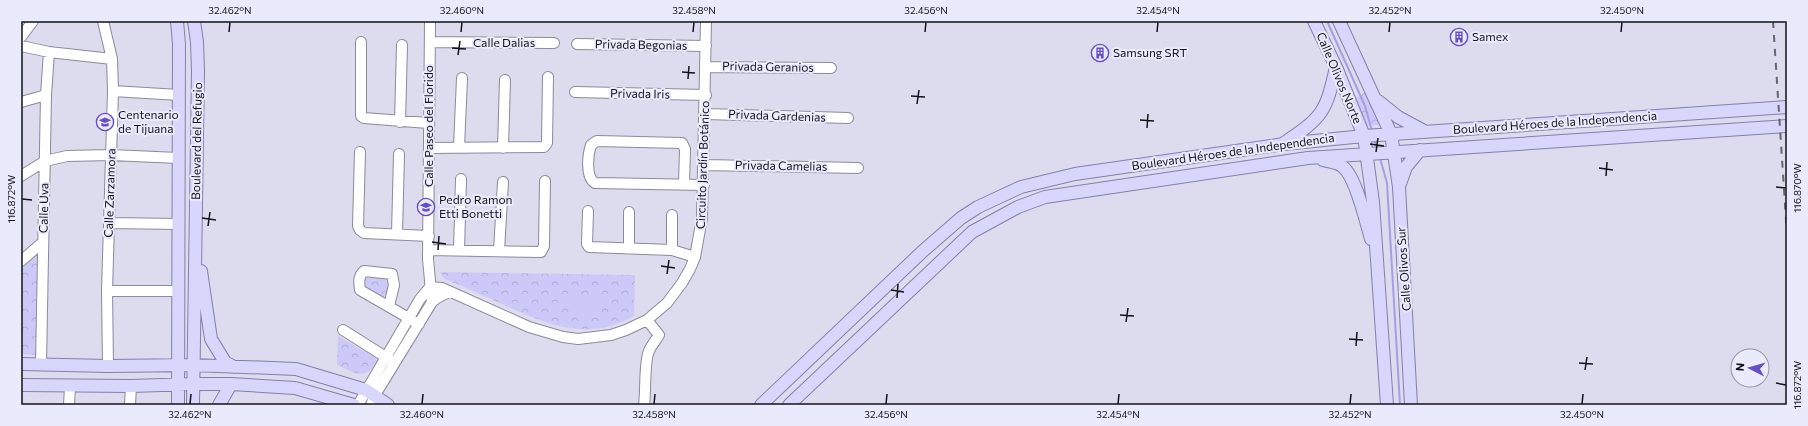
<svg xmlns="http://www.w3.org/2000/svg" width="1808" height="426" viewBox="0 0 1808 426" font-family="Commissioner,sans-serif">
	<defs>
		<pattern id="park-crowns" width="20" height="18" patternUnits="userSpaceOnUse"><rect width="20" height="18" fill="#ccc9f8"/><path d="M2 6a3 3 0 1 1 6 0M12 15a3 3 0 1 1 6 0" fill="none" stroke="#aeacd4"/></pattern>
	</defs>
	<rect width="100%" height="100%" fill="#dddcef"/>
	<!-- park -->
	<path fill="url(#park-crowns)" d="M1367 91 1381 125 1364 126 1354 99Z
		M39 255 36 355 21 354V267L33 257Z
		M440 272 635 275 634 316C589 342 547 325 504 305 484 296 465 287 445 279Z
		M365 278H391L388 291 383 298 365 287Z
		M338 336 379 360C365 381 357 374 337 365Z"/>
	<!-- pitch -->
	<path fill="#ccc9f8" d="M571 298 602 299V318L570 317Z"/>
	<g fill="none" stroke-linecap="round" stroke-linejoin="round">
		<!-- stream -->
		<path stroke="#a49fe3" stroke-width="2" d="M1327 21 1365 106 1372 131
			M1374 139 1378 150
			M1380 158 1387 183 1400 405"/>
		<defs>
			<path id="minor" d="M103 21 112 59 113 91 107 291 108 366
				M430 21 428 259 432 302
				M21 37 33 21
				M361 42V116L364 118 428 123
				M430 42 554 43
				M577 44 706 46
				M21 46 49 52 112 59
				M706 67 831 68
				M113 91 179 95
				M575 92 706 95
				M21 102 46 95
				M706 114 848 118
				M400 122 402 45
				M459 147 462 78
				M429 148 544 147 547 143 548 77
				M503 148 505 80
				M360 152 358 226 360 230 364 233 429 236
				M705 165 858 168
				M21 176 45 161 67 156 111 155 178 158
				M684 184 685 149 682 143 597 141 591 145C588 154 585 177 595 183L704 185
				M588 211 587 244 589 247 672 250 695 257
				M109 223 178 224
				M397 234 399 154
				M629 248V212
				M428 250 541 252 544 246 545 181
				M459 250 461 179
				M672 250V215
				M499 251 503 182
				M21 261 43 242
				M107 291H178
				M389 306 394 285 392 274 364 271C358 276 359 282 360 290L419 324
				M343 330 392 361
				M41 364 46 95 49 52
				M69 405 70 386
				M130 405 131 386
				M358 405 420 299 430 287 442 288 529 327 563 337 578 339 611 335 626 330 647 320 667 303 682 283 690 269 695 257 702 218 706 21
				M371 405 375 395 432 302 437 298 449 292
				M644 405C646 392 644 361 649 351 651 346 656 340 659 335L647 320"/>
			<path id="major" d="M177 21 179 44 178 405
				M1314 21 1336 67 1364 136 1373 202 1387 405
				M1339 21 1391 134 1399 187 1411 405
				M1378 101 1398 117 1424 131
				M1284 143C1323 117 1326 112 1336 67
				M1323 160C1330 162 1338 162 1343 167 1356 177 1366 222 1371 239
				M1400 184 1406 167 1420 150
				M201 271 211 339 225 362 234 367
				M21 364 108 366 193 365 296 369 366 390 388 405
				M21 385 131 386 192 384H231L295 388 354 405
				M193 405 198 71 197 42 194 21
				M219 405 231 384
				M761 405 923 251 961 218 978 207 1021 187 1075 174 1284 144 1364 136 1787 107
				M789 405 972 232 1018 207 1045 197 1308 158 1787 126"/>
		</defs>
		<!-- minor casing -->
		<use href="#minor" stroke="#8b8a9b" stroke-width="12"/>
		<!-- major casing -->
		<use href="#major" stroke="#8280aa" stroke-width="14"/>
		<!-- minor -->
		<use href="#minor" stroke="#fff" stroke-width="10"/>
		<!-- major -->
		<use href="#major" stroke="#d8d6fb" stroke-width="12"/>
		<!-- rail -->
		<path stroke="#656570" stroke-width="2" stroke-dasharray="7 7" stroke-linecap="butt" d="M1773 21 1787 235"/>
	</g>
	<!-- ticks -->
	<path fill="none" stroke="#131319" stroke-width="1.5" d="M229 32 230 22M461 32 462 22M693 32 694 22M925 32 926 22M1157 32 1158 22M1389 32 1390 22M1621 32 1622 22M452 48 466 49M458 55 460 41M682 72 695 73M688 79 689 66M911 96 925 97M917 104 919 90M1140 120 1154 121M1147 128 1148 114M1370 144 1384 146M1376 152 1378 138M1599 168 1613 170M1606 176 1607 162M1776 187 1786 188M22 199 32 200M202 218 216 220M208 226 210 212M432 242 446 244M438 250 439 236M661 266 675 268M667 274 669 260M891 290 904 292M897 298 898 284M1120 315 1134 316M1126 322 1128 308M1349 339 1363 340M1356 346 1357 332M1579 363 1593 364M1585 370 1587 357M1776 383 1786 385M190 404 191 394M422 404 423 394M654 404 655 394M886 404 887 394M1118 404 1119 394M1350 404 1351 394M1582 404 1583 394"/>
	<!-- icons -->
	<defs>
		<symbol id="building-ring" viewBox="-11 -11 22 22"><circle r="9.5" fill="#eaeafd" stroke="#654dc6" stroke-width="1.5"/><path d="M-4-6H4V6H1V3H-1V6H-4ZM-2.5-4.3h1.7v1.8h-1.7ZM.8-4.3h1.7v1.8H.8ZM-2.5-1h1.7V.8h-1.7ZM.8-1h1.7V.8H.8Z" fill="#654dc6"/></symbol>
		<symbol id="school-ring" viewBox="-11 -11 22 22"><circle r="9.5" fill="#eaeafd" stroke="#654dc6" stroke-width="1.5"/><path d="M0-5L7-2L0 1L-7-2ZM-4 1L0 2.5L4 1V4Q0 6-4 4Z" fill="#654dc6"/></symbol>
	</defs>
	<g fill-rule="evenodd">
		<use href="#building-ring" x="1449" y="27" width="20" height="20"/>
		<use href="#building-ring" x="1090" y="43" width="20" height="20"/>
		<use href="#school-ring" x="95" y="112" width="20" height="20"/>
		<use href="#school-ring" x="416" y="197" width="20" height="20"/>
	</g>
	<g text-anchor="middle" stroke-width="4" stroke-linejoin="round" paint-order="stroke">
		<!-- poi labels -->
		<g font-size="12" fill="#131319" stroke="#eaeafd" text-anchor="start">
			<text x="1472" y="41">Samex</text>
			<text x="1113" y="57">Samsung SRT</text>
			<text x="118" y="119">Centenario<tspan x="118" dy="14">de Tijuana</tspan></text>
			<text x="439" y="204">Pedro Ramon<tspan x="439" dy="14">Etti Bonetti</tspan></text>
		</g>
		<!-- street labels -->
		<g font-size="12" fill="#131319" stroke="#eaeafd">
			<text x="504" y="47">Calle Dalias</text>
			<text transform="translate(641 45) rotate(1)" y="4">Privada Begonias</text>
			<text transform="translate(768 67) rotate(1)" y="4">Privada Geranios</text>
			<text transform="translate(1339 78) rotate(67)" y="4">Calle Olivos Norte</text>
			<text transform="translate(640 94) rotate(1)" y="4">Privada Iris</text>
			<text transform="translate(777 116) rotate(2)" y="4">Privada Gardenias</text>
			<text transform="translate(1555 123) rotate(-4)" y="4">Boulevard Héroes de la Independencia</text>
			<text transform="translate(429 126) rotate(-90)" y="4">Calle Paseo del Florido</text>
			<text transform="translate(197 141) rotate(-89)" y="4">Boulevard del Refugio</text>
			<text transform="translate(1233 152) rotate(-8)" y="4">Boulevard Héroes de la Independencia</text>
			<text transform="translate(703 165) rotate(-88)" y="4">Circuito Jardín Botánico</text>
			<text transform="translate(781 166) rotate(1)" y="4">Privada Camelias</text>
			<text transform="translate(110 193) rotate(-88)" y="4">Calle Zarzamora</text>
			<text transform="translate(44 208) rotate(-89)" y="4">Calle Uva</text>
			<text transform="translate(1404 269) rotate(-94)" y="4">Calle Olivos Sur</text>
		</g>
	</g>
	<!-- border -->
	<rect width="1808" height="426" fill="none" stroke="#eaeafd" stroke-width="44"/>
	<!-- north arrow -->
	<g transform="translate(1750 368) rotate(276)"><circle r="19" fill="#eaeafd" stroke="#9494a2"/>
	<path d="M0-3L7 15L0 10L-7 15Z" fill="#654dc6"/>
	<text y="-6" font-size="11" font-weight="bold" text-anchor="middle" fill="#131319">N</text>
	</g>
	<rect x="22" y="22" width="1764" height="382" fill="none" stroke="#131319" stroke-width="1.5"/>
	<g font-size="10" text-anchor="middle" fill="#131319">
		<text x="230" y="14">32.462°N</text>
		<text x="462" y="14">32.460°N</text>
		<text x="694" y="14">32.458°N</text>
		<text x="926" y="14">32.456°N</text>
		<text x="1158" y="14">32.454°N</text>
		<text x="1390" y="14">32.452°N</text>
		<text x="1622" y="14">32.450°N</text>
		<text transform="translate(1797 188) rotate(-90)" y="4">116.870°W</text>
		<text transform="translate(11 199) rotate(-90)" y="4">116.872°W</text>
		<text transform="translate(1797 385) rotate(-90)" y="4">116.872°W</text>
		<text x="190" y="418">32.462°N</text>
		<text x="422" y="418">32.460°N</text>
		<text x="654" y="418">32.458°N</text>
		<text x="886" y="418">32.456°N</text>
		<text x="1118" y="418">32.454°N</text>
		<text x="1350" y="418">32.452°N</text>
		<text x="1582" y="418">32.450°N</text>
	</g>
</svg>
